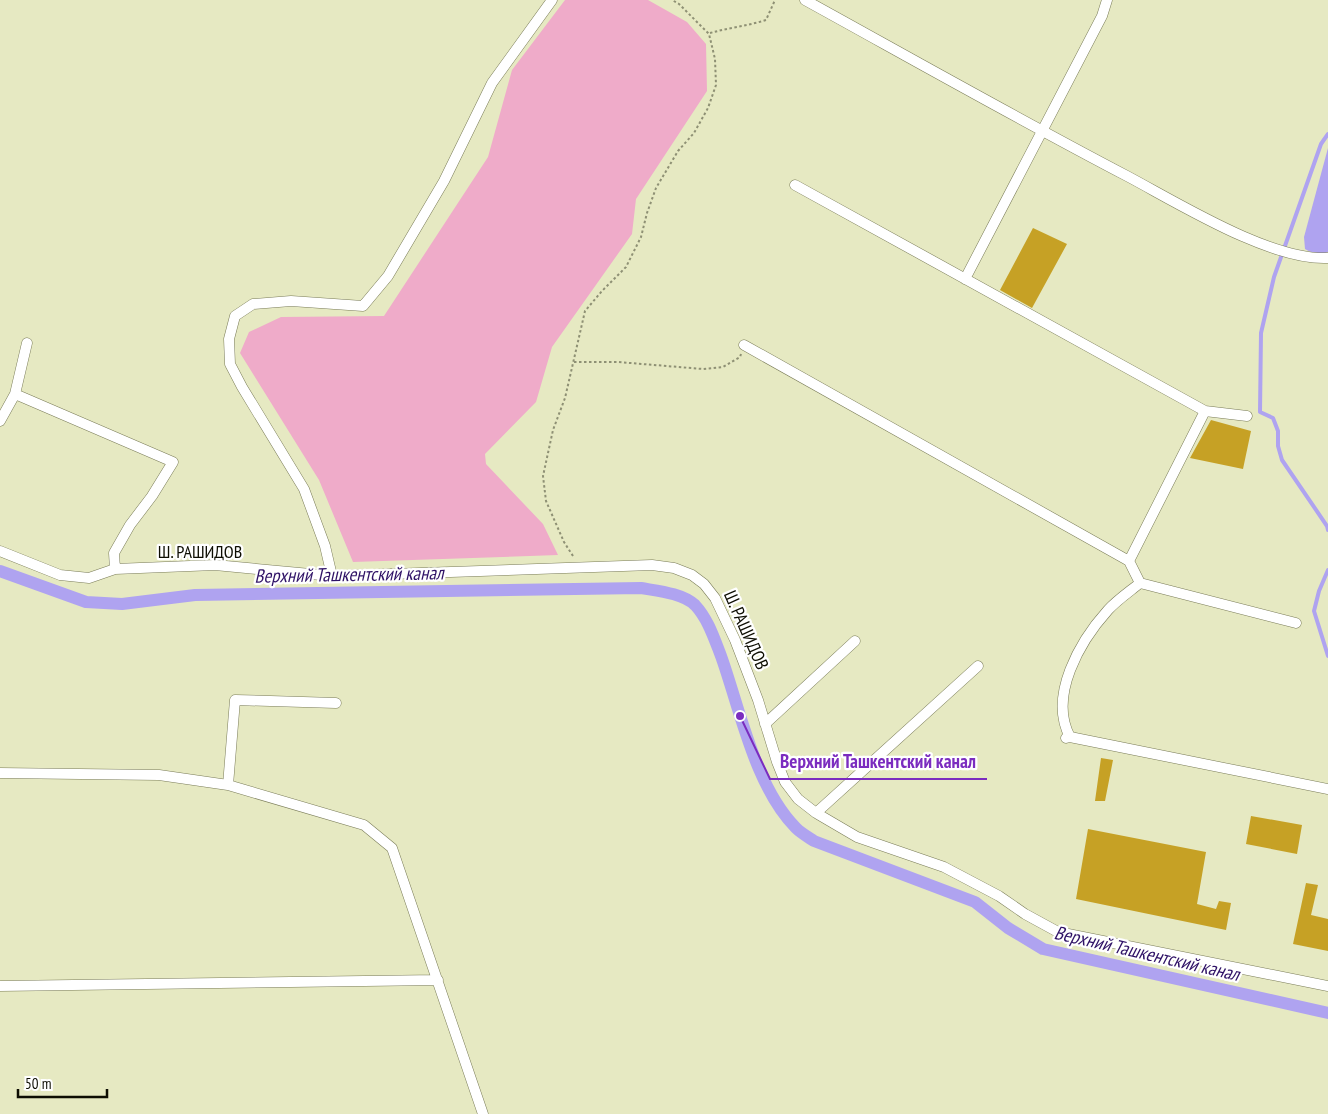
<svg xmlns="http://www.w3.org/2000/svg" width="1328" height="1114" viewBox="0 0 1328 1114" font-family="'PT Sans Narrow',sans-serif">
	<rect width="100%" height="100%" fill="#e6e9c2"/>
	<!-- green -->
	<path fill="#efabc9" d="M565 0H648L687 22 706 44 707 91 636 199 632 234 552 347 536 402 485 454 486 464 543 524 558 555 353 562 319 480 240 353 249 332 281 317 384 316 488 157 512 70Z"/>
	<!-- water -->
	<path fill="#afa3f0" d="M1328 148V252C1321 256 1312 253 1305 249L1304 237Z"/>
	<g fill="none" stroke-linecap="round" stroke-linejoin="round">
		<!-- stream -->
		<path stroke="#afa3f0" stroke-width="4" d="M1328 134 1321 144 1274 277 1261 333 1260 412 1273 418 1278 431V446L1282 460 1327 526 1328 530
			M1328 570 1319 591 1314 611 1328 656"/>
		<!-- canal -->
		<path stroke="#afa3f0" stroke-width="12" d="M0 571 86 602 122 604 195 595 641 588C658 591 682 593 695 605 708 619 714 638 721 656 740 709 755 787 796 828 801 833 808 837 814 841L975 902 1008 928 1043 949 1328 1013"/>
	</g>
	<!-- building -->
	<path fill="#c6a125" d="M1033 228 1067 244 1032 308 1000 290Z
		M1211 420 1251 431 1243 469 1190 458Z
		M1101 758 1113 760 1105 801H1095Z
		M1251 816 1302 825 1297 854 1246 844Z
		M1088 829 1206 852 1197 904 1216 909 1219 901 1231 903 1226 930 1076 899Z
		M1306 883 1318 885 1311 915 1328 919V951L1293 944Z"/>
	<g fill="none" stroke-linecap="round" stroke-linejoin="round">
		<defs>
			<path id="street" d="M805 0C912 59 1018 119 1127 176 1178 203 1271 261 1328 258
				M795 185 1205 411 1247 416
				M965 279 1102 16 1107 0
				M744 345 1129 561
				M15 394 173 462 152 496 130 525 114 553 115 569
				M0 421 15 394 27 343
				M0 551 60 575 89 578 115 569 215 565 332 576 652 565 674 568 692 575 704 584 715 598 735 640 758 700 777 762 785 782 798 799 816 813 857 837 944 867 999 896 1025 914 1058 932 1328 986
				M332 576 325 546 304 489 242 387 230 364 229 339 235 316 253 304 291 301 363 306 388 276 444 181 492 83 552 0
				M1140 583 1296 623
				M765 724 855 641
				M1070 737 1328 789
				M1066 738 1070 737C1048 696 1080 641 1108 610 1117 600 1129 592 1140 583L1129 561 1205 411
				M0 773 159 775 228 785 364 825 392 848 483 1114
				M228 785 235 700 336 703
				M816 813 978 666
				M0 986 438 980"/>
		</defs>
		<!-- street casing -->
		<use href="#street" stroke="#7a7c58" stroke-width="11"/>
		<!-- path -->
		<path stroke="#8e9074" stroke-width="2" stroke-dasharray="2.5 2.5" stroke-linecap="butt" d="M710 33C728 28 747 26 766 20L775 0
			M574 362H618L703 369 723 367 740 357 741 354
			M573 556 564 542 546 501 543 476 553 430 565 398 585 311 602 291 626 267 641 237 647 213 656 188 678 151 694 133 708 108 716 85 715 59 709 34 679 4 672 0"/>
		<!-- street -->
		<use href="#street" stroke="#fff" stroke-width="10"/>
	</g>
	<g text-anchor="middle" stroke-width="4.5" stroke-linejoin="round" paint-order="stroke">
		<!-- street labels -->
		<g font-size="18" fill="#0d0d02" stroke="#fff">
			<text x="200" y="558">Ш. РАШИДОВ</text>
			<text transform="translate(746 630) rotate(66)" y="6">Ш. РАШИДОВ</text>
		</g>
		<!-- water labels -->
		<g font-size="19" font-style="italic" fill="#2f1266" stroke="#fff">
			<text transform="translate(349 574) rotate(-1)" y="7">Верхний Ташкентский канал</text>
			<text transform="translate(1147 953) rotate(13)" y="7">Верхний Ташкентский канал</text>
		</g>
	</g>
	<!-- callouts -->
	<path fill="none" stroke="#7b2cbf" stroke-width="2" d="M740 716L770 779H987"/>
	<circle fill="#7b2cbf" stroke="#fff" stroke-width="2" cx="740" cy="716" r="5"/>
	<g font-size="19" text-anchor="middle" font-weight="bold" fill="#7b2cbf" stroke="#fff" stroke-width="4.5" stroke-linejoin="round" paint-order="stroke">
		<text x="878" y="768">Верхний Ташкентский канал</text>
	</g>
	<!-- scale -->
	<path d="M18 1089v8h89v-8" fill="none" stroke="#0d0d02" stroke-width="2.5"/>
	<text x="25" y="1089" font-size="15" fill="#0d0d02" stroke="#ffffff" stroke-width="4" paint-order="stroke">50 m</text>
</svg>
